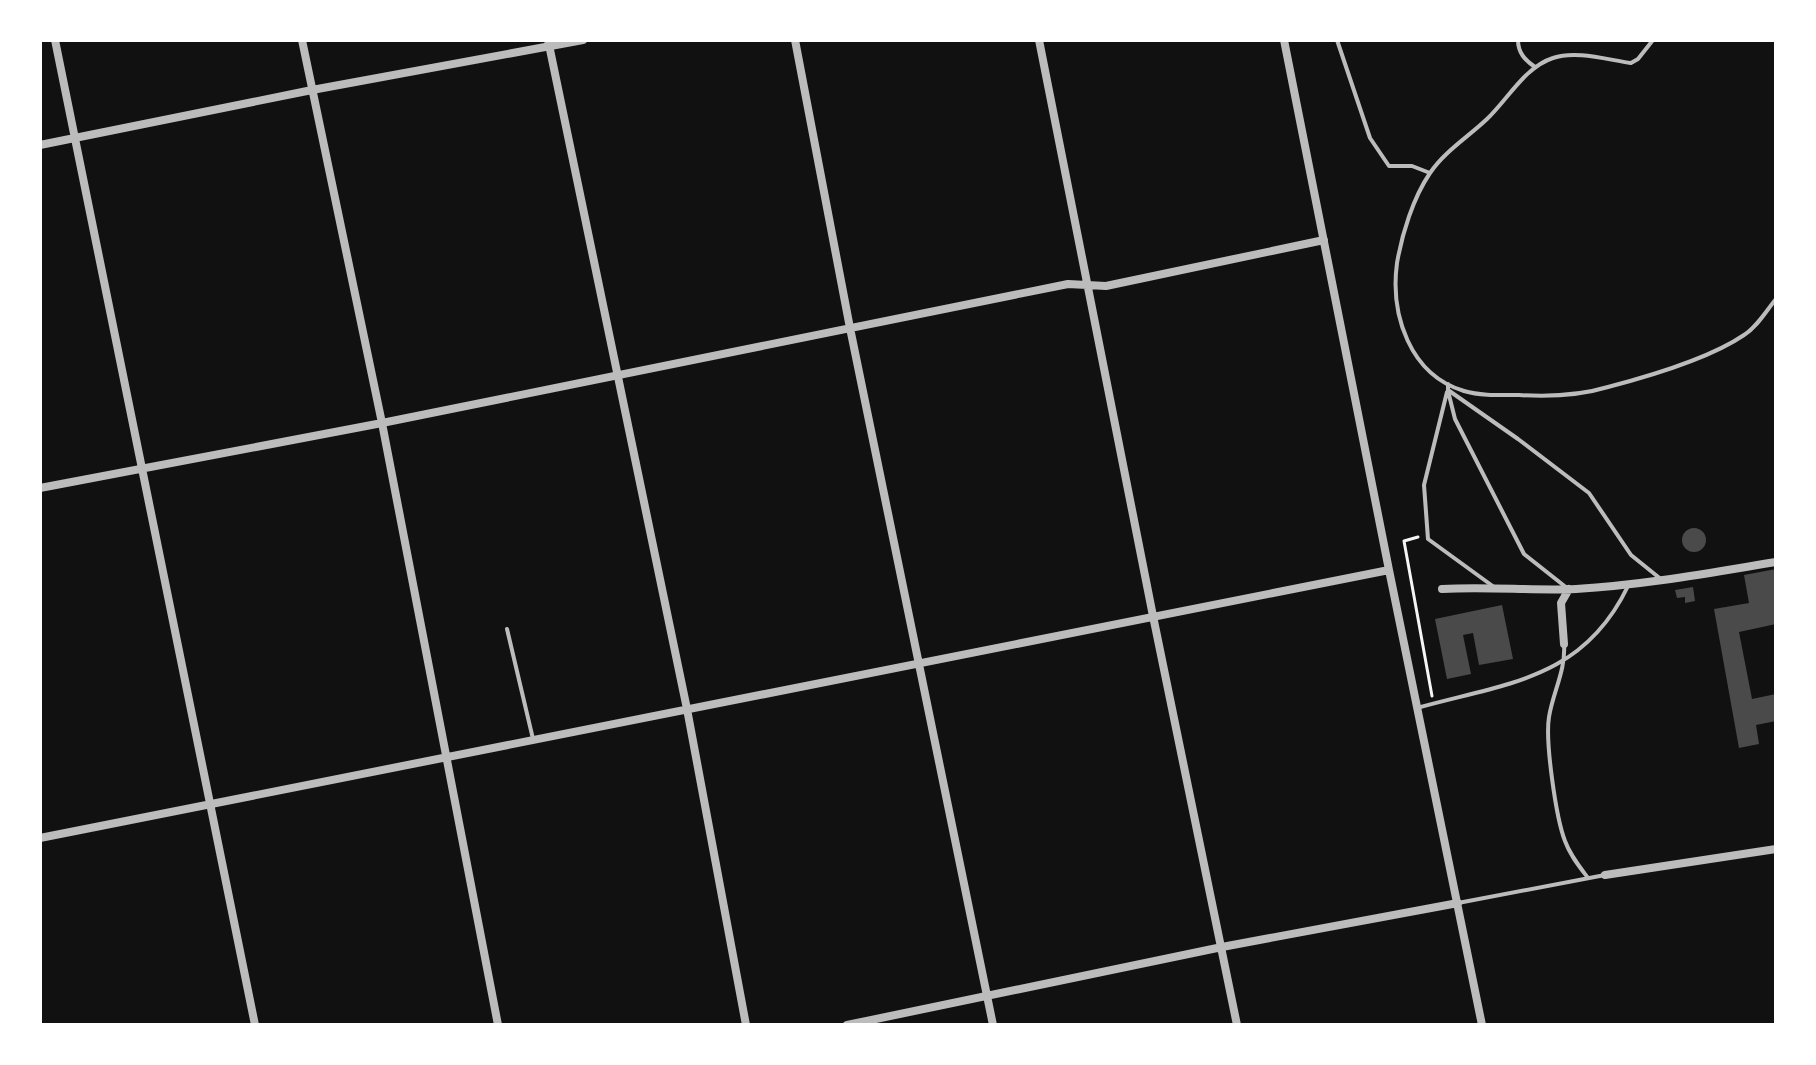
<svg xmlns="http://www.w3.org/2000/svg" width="1816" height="1065" viewBox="0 0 1816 1065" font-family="Helvetica,sans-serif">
	<rect width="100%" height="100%" fill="#111"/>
	<!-- building -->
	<path fill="#4a4a4a" d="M1682 540a12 12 0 1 1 24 0a12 12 0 1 1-24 0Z
		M1776 569V624L1739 632 1752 699 1776 694V721L1756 725 1759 744 1739 748 1714 609 1749 603 1744 575Z
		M1693 587 1695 601 1685 603V597L1677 598 1675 590Z
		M1502 605 1513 659 1479 665 1473 633 1463 635 1471 674 1447 679 1435 619Z"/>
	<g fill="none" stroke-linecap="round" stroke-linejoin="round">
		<!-- path -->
		<path stroke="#f5f5f5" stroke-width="3" d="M1418 537 1404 541 1432 696"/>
		<!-- service -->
		<path stroke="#bcbcbc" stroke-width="4" d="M1337 40 1370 138 1389 166H1412L1430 173
			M1518 40C1518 53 1525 60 1535 67
			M1653 40 1638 59 1631 63C1608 60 1576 50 1553 58 1525 67 1508 99 1487 119 1468 137 1445 151 1430 173 1413 198 1402 234 1397 263 1390 315 1410 375 1464 391 1481 396 1501 395 1519 395 1550 397 1578 396 1608 387 1650 376 1709 359 1744 335 1757 327 1766 311 1776 299
			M1448 384V390L1518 439 1589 493 1631 555 1662 580
			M1448 391 1455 419 1524 554 1567 588
			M1447 392 1424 485 1428 539 1494 587
			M507 629 533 739
			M1564 644C1566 670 1553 692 1549 717 1545 741 1556 818 1565 841 1570 855 1579 866 1588 878
			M1417 708C1506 683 1583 680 1628 586
			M1458 903 1605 875"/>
		<!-- minor -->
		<path stroke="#bcbcbc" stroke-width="8" d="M55 40 255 1025
			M302 40 382 423 498 1025
			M548 40 687 709 746 1025
			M795 40 850 328 993 1025
			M1039 40 1153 616 1237 1025
			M1284 40 1389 570 1482 1025
			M40 145 312 90 583 40
			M40 488 382 423 1068 284 1106 286 1324 240
			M1442 589C1487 586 1531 591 1576 589 1644 585 1709 573 1776 562
			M1564 644 1561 603 1569 589
			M40 838 1389 570
			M1605 875 1776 849
			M847 1025 1222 947 1458 903"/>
	</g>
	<!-- border -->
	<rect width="1816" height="1065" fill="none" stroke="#ffffff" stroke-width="84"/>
</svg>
